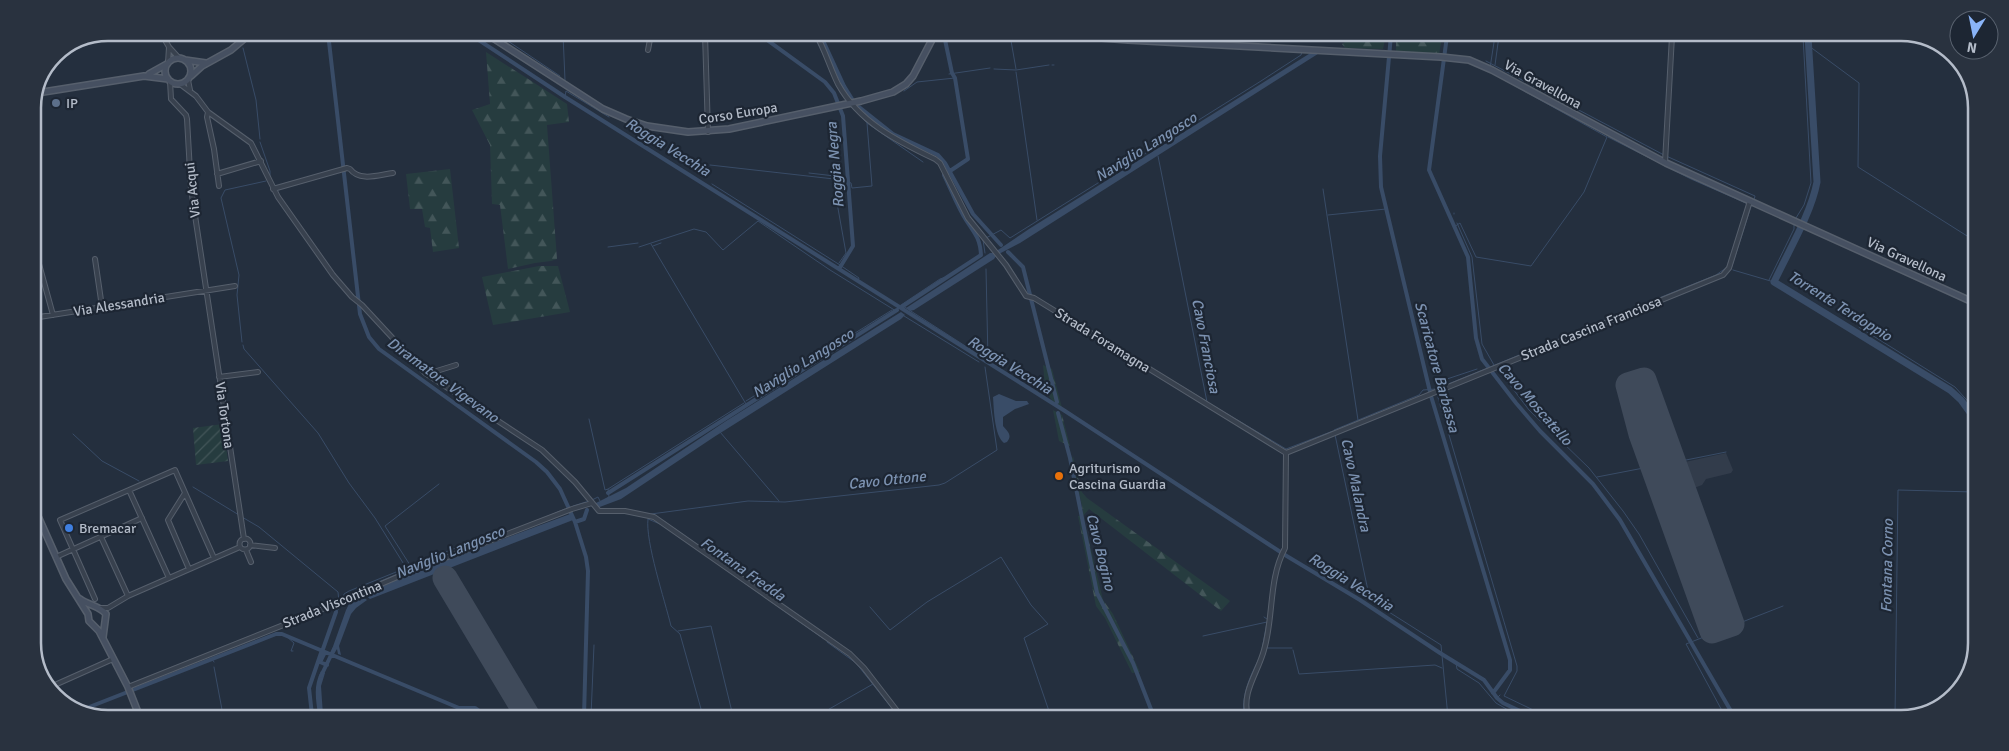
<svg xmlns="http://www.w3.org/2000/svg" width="2009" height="751" viewBox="0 0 2009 751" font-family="Signika,sans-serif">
	<defs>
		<pattern id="forest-firs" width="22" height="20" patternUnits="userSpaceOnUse" patternTransform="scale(1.25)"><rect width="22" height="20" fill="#263c3f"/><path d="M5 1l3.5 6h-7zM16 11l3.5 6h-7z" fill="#435659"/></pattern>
		<pattern id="garden-furrows" width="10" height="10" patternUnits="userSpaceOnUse" patternTransform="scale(1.25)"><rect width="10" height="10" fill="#263c3f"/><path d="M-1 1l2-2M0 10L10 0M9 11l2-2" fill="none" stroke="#435659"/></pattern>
	</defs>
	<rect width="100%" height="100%" fill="#242f3e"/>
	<!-- airport -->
	<path fill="#323c4b" d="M1726 453 1733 470 1731 473 1706 479 1702 485 1686 491 1676 464Z"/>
	<!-- forest -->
	<path fill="url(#forest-firs)" d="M1356 35H1386L1383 49 1345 48 1342 44Z
		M1396 35 1442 36 1439 55 1396 51Z
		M486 52 567 104 569 122 547 125 557 259 551 261 535 263 508 269 500 205 492 204 490 145 472 110 490 104Z
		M450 169 459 248 433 252 430 228 425 227 422 209H410L406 174Z
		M539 266H558L570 312 493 325 482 277Z
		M1043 365 1052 369 1062 408C1044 399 1045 382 1043 365Z
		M1053 410 1062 415 1070 446 1059 441Z
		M1073 456 1081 491 1087 498 1230 601 1221 611 1089 509 1083 516 1103 600 1113 614 1140 672 1132 673 1105 618 1096 606 1078 516H1083L1082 506 1072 459Z"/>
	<!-- garden -->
	<path fill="url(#garden-furrows)" d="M223 424 228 461 196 465 193 428Z"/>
	<!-- water -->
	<path fill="#394c67" d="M1312 52H1321L1020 243 997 255 995 252 1029 229Z
		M990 253H994L996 256 994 259 914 310 910 311 906 308Z
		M901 312 905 315 901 319 714 437 621 499 597 508 594 504 626 488 726 421Z
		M999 394 1016 401H1027L1029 404 1015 409 1003 417V426C1007 431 1013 435 1007 442L1004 443C994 435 994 409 993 397Z
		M570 514 573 520 370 599 364 594 413 573Z
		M361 595 367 600 356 608 351 614 339 646 341 655 338 654 337 649 334 654 331 652 346 610 349 604Z
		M321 671 325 673 321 686 323 715H318C316 699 313 686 321 671Z"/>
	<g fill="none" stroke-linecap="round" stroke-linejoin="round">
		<!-- stream -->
		<path stroke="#394c67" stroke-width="1" d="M229 33 237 41
			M496 33 560 76
			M563 34 565 80
			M813 34 826 60
			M1010 35 1016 69
			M1809 46 1859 83 1858 167 1975 241
			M243 48 256 100 260 139
			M1669 60 1670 36
			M1486 61 1664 155 1755 196 1754 200
			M1052 65H1054
			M1495 65 1499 36
			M1490 68 1495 36
			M994 69 1016 70 1049 65
			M1016 72 1037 220
			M949 74 990 68
			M840 90 843 96
			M904 91 917 82 955 78
			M565 97 566 91 609 117
			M850 106 867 123 923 162
			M1608 137 1691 179 1748 204
			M260 142 270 171V179
			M1158 156 1207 402 1286 449 1333 431
			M710 165 834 179 850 191
			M809 173 835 176 851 183 852 188 872 186 867 123
			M832 175 846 253 839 263
			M712 184 840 265 859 278 858 281
			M1323 189 1358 420
			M1454 213V214
			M1328 215 1386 209
			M1796 218 1804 205 1811 183 1803 36
			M1457 223 1472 257 1482 344 1494 365
			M1454 227 1460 223 1476 257 1531 266 1584 192 1607 137 1490 72
			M986 238 1001 230 1010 238 1261 81 1301 55 1302 52
			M983 240 985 253
			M651 244 746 404
			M653 246 661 243
			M608 247 638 243
			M639 247 694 229 706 232 723 250 758 221 830 270 896 311
			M986 269 988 359
			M1731 269 1752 203
			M1733 270 1774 282
			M1769 280 1794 229V223
			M903 306 984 358 986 360 985 362
			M898 307 940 279 949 276
			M1622 313 1716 275 1726 268
			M904 316 979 362
			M1859 327 1955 387 1974 408
			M242 342 237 295 239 275 221 198 225 190 266 181
			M243 345 244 349 318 433 349 483 375 518 405 566
			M1497 368 1529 410 1589 468 1623 511 1639 534 1698 638
			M1178 384 1206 401
			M1438 387 1435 383 1477 369
			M1437 394 1517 666V671L1504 696 1550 718
			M746 401 892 310
			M589 419 605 490 608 489 609 497 601 502
			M720 432 779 501
			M73 434 102 461 139 481
			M1676 462 1726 452
			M1597 477 1654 466
			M193 487 239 515
			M608 489 744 403
			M592 500 598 497 600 501
			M573 506 589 501
			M651 514 748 501 785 502 939 485 945 483 997 450 985 367
			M242 517 259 527 338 592 339 602 334 609 336 612
			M546 517 565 509
			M648 519 660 524
			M648 519C645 541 665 601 671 626L680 634 703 716
			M665 522 695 543
			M678 536 701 552
			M410 565 385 526 439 484
			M719 565 824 639
			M412 568 430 562
			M346 598 347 595 412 568 411 567
			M343 599 344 594 349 591 473 541
			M870 607 890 630 927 602 1001 557 1031 605 1048 624 1024 638 1051 717
			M336 611 342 602
			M336 612 345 602
			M1264 617 1267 619
			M678 631 711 626 733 716
			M286 636 294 643 291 651H293
			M1203 636 1267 622 1261 655
			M1268 641 1267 648H1292
			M827 642 856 663 898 716
			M1293 650 1299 674 1435 665 1442 668
			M212 659 214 662
			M319 662H320
			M1456 663 1457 669 1479 683 1496 703 1522 718
			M214 667 223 715
			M1497 698 1500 695
			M591 716 594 645
			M817 716 873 684
			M1244 717C1241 697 1249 678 1258 661
			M1448 717 1441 645 1370 600 1334 430 1419 395 1423 390 1436 389 1615 316
			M1726 718 1686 644 1783 606
			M1895 718 1898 490 1974 492"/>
		<!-- canal -->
		<path stroke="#394c67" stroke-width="4" d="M328 33 360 314 369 337 379 349 536 462 547 472 560 489 575 522 586 557 588 571 584 716
			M468 33 565 97 1065 411 1285 555 1360 600 1440 653 1484 680 1497 698 1503 703 1535 718
			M759 34 825 82 834 93 843 116 853 246 839 269
			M820 34 844 86 852 99
			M1391 35 1380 156 1381 187 1431 396 1510 660V670L1493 693
			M1447 36 1429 170 1468 257 1476 338 1482 359 1516 403 1540 431 1593 484 1620 520 1735 718
			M859 107 893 134 938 155 945 163 973 214 1001 245
			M1008 252 1023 267 1057 402
			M903 306 981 255C980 238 975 234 966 220 957 206 951 189 944 175L968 159 955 78 952 73 944 35
			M1058 413 1070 458 1097 593 1133 663 1154 717
			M608 493 897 310
			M575 522 584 519 587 510
			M323 649 336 612
			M325 652 320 662 327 665
			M321 676 334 649
			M79 711 276 634H282L459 708H475L485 715
			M312 715 309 688 321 653"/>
		<!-- river -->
		<path stroke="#394c67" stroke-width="7" d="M1808 36 1817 182C1811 214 1788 252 1774 282L1950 390 1961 400 1974 418"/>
		<!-- runway -->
		<path stroke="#3f4a5a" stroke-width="25" d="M1644 380 1732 624 1712 631 1641 434 1628 385Z
			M445 578 527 715"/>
		<defs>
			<path id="minor" d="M161 33 169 47 179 58
				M346 33 376 35 396 33
				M705 34 708 132
				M816 34C825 50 830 68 838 84 859 122 897 141 935 159L940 163 968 218 1006 265 1026 296 1034 298 1286 453
				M648 50 651 34
				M168 63 169 47
				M188 80 190 90
				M170 81 171 99 186 115 187 119 191 189 244 539
				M180 84 196 96 208 112 251 143 278 197 333 275 352 297 362 305 425 373 542 450 575 482 599 511H625L654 517 850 654 864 668 901 716
				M208 112 207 117 214 149 219 186
				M1665 162 1672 36
				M217 174 261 161
				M273 189 347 168 350 169C360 182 378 175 393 173
				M36 253 53 315
				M95 259 102 307
				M33 318 235 286
				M427 374 456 365
				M219 377 258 372
				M129 490 169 578
				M185 493 168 520 189 569
				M33 532 43 527
				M101 537 128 596
				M239.5 544a5.5 5.5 0 1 1 11 0a5.5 5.5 0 1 1-11 0Z
				M250 545 275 548
				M246 550 251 562
				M56 557 142 518
				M95 599 60 520 175 470 214 558
				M99 608H108L128 596 240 547
				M128 687 316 612 409 572 572 509 592 503
				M48 688 113 659
				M1248 717C1241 692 1258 673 1264 650 1274 617 1268 580 1285 548L1286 453 1723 275 1729 268 1750 201"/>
			<path id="secondary" d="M485 33 603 109 626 119 647 126 688 132 729 129 861 101 893 92 906 84 913 76 935 34
				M1062 35 1128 40 1441 57 1469 60 1492 70 1666 163 1975 303
				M165 71a13 13 0 1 1 26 0a13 13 0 1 1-26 0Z
				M185 60 206 63
				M149 74 167 64
				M191 76 202 66 231 50 251 33
				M37 93 144 76 168 79
				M33 505 66 579 88 614 89 621 99 631 128 687 139 715
				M80 599C88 605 100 606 106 614L103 637"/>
		</defs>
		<!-- minor casing -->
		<use href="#minor" stroke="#565f6c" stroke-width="6"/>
		<!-- secondary casing -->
		<use href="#secondary" stroke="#565f6c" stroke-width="8"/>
		<!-- minor -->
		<use href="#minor" stroke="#38414e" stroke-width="4"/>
		<!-- secondary -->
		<use href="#secondary" stroke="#465061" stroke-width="5"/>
	</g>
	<!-- markers -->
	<circle fill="#5c6f8a" stroke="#1d2633" stroke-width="2" cx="56" cy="103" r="5"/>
	<circle fill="#e8710a" stroke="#1d2633" stroke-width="2" cx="1059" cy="476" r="5"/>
	<circle fill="#3f7fe0" stroke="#1d2633" stroke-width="2" cx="69" cy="528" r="5"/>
	<g text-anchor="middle" stroke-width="4.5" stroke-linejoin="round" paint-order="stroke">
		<!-- street labels -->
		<g font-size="14" fill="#b4bcc9" stroke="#1d2633">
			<text transform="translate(1543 84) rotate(29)" y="5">Via Gravellona</text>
			<text transform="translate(738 113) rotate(-9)" y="5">Corso Europa</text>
			<text transform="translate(192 190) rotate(-96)" y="5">Via Acqui</text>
			<text transform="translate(1907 259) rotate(25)" y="5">Via Gravellona</text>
			<text transform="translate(119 304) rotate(-9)" y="5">Via Alessandria</text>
			<text transform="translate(1591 328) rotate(-22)" y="5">Strada Cascina Franciosa</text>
			<text transform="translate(1103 340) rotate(32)" y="5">Strada Foramagna</text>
			<text transform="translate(225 415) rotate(82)" y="5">Via Tortona</text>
			<text transform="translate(332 604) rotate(-22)" y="5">Strada Viscontina</text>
		</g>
		<!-- poi labels -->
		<g font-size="14" fill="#b4bcc9" stroke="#1d2633" text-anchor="start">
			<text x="66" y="108">IP</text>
			<text x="1069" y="473">Agriturismo<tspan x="1069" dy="16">Cascina Guardia</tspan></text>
			<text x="79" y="533">Bremacar</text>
		</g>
		<!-- water labels -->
		<g font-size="15" font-style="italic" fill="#7c92b1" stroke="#1d2633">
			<text transform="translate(668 147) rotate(32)" y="5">Roggia Vecchia</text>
			<text transform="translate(1146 147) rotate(-32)" y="5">Naviglio Langosco</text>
			<text transform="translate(835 165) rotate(-95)" y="5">Roggia Negra</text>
			<text transform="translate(1840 306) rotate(32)" y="5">Torrente Terdoppio</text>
			<text transform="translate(1206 346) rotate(79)" y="5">Cavo Franciosa</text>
			<text transform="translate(803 363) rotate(-32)" y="5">Naviglio Langosco</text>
			<text transform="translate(1010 365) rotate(32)" y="5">Roggia Vecchia</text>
			<text transform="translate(1437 367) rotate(75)" y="5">Scaricatore Barbassa</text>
			<text transform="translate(443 380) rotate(36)" y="5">Diramatore Vigevano</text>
			<text transform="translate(1535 404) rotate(49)" y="5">Cavo Moscatello</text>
			<text transform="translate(887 480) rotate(-6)" y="5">Cavo Ottone</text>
			<text transform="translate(1356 485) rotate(78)" y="5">Cavo Malandra</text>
			<text transform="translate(450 552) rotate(-22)" y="5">Naviglio Langosco</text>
			<text transform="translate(1101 552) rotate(76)" y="5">Cavo Bogino</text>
			<text transform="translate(1887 566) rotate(-89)" y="5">Fontana Corno</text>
			<text transform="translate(743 569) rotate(35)" y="5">Fontana Fredda</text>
			<text transform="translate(1351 582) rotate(32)" y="5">Roggia Vecchia</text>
		</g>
	</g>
	<!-- crop -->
	<path d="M0 0H2009V751H0ZM108 41H1901A67 67 0 0 1 1968 108V643A67 67 0 0 1 1901 710H108A67 67 0 0 1 41 643V108A67 67 0 0 1 108 41Z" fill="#29323f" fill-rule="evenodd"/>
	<path fill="none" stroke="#b4bcc9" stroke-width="2.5" d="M108 41H1901A67 67 0 0 1 1968 108V643A67 67 0 0 1 1901 710H108A67 67 0 0 1 41 643V108A67 67 0 0 1 108 41Z"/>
	<!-- north arrow -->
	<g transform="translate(1974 35) rotate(190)"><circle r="24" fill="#1d2633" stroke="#59626f"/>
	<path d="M0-4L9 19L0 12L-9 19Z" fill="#8ab4f8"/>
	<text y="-8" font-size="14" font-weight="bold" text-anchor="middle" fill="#b4bcc9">N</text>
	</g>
</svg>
